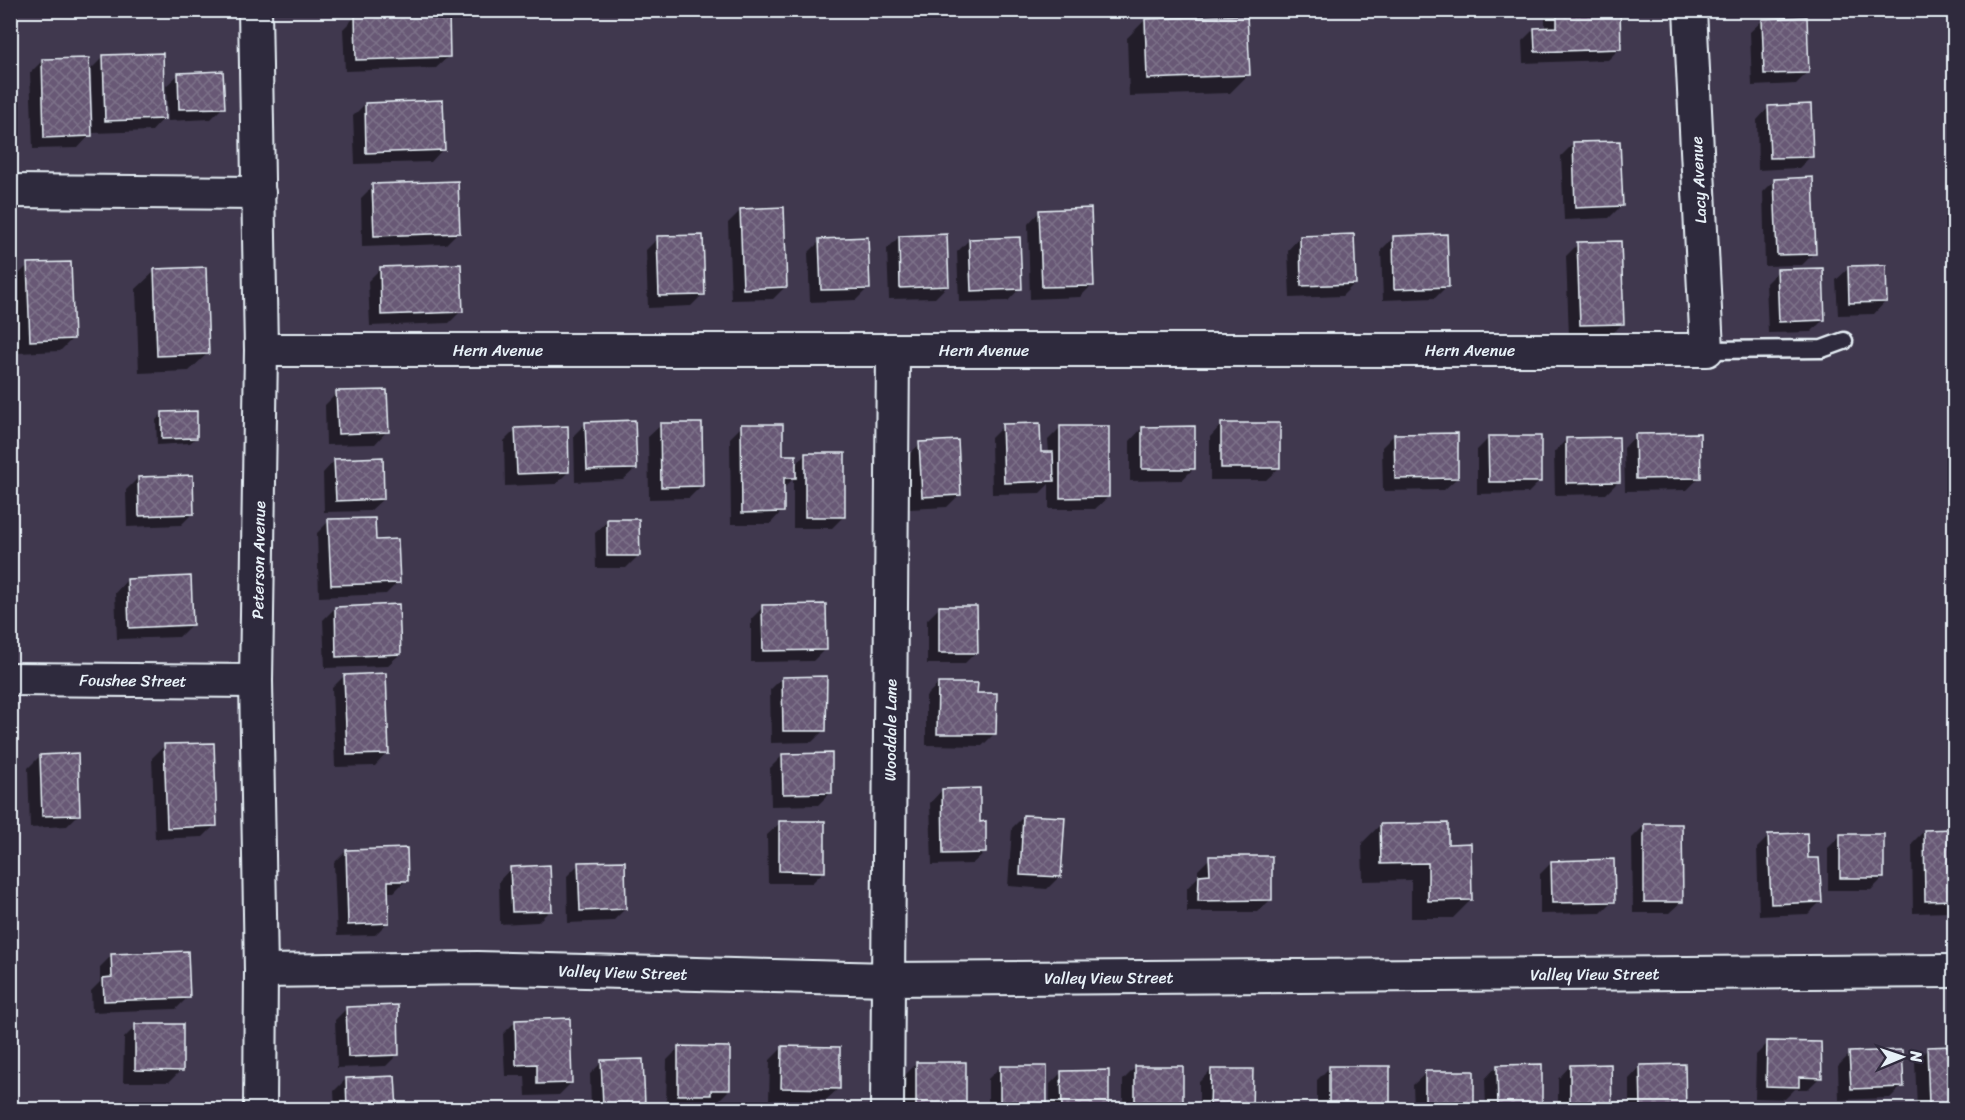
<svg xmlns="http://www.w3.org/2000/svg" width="1965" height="1120" viewBox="0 0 1965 1120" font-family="Sriracha,sans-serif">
	<defs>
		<pattern id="building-cross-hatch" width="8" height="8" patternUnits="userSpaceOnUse" patternTransform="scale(1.5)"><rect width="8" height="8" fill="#675974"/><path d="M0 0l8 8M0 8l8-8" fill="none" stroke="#7d7189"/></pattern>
	</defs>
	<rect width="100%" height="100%" fill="#40384e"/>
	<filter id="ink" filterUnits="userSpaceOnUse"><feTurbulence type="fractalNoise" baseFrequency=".0167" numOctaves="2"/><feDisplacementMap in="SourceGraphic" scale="12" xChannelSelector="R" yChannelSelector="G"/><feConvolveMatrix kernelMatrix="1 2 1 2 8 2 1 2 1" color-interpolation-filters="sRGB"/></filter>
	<g filter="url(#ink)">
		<!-- shadow -->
		<path fill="#0007" d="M1550 10H1618L1620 48 1608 60 1523 63 1522 41 1534 29H1545V15Z
			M355 17 449 56 436 68 345 71 343 29Z
			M1954 19V41H1953L1952 21Z
			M1145 20 1248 75 1230 93 1129 96 1127 38Z
			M1763 20 1808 72 1796 84 1752 86 1750 32Z
			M103 57 164 118 152 131 93 133 91 69Z
			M42 61 90 135 78 148 33 149 30 73Z
			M179 74 223 107 211 119 168 121 166 86Z
			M365 104 443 149 431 162 355 164 353 116Z
			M1769 107 1811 156 1799 168 1758 170 1757 120Z
			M1573 144 1621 206 1609 218 1564 220 1561 156Z
			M1775 180 1814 253 1802 265 1765 266 1763 192Z
			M373 186 458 232 446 244 362 247 361 198Z
			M741 210 786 286 773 299 731 300 728 223Z
			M1040 211 1092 285 1080 297 1030 299 1028 224Z
			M899 237 948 285 935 298 889 299 887 249Z
			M1300 237 1354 284 1342 296 1290 298 1288 250Z
			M658 238 703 294 691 306 648 308 646 250Z
			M1393 238 1447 286 1435 298 1383 300 1381 250Z
			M969 240 1020 288 1008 301 959 302 957 252Z
			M820 241 868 288 856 300 810 302 808 253Z
			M1578 244 1623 323 1610 336 1569 337 1566 256Z
			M28 265 72 339 60 351 18 353 16 277Z
			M1849 268 1886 301 1874 314 1838 315 1836 280Z
			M380 269 461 311 449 323 370 326 368 281Z
			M155 271 208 353 189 371 139 373 136 289Z
			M1778 271 1823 320 1811 332 1768 333 1766 283Z
			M337 393 387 431 375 444 326 445 325 405Z
			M162 414 196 438 190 443 157 445 156 420Z
			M586 423 636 468 623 480 575 482 574 435Z
			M1222 424 1279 468 1266 480H1210V437Z
			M661 425 701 486 689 498 649 499 648 437Z
			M742 426 794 466 805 455 844 516 832 528H793V479L782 490V511L770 524H731L730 438Z
			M1003 426 1039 453H1049L1048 440 1061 427 1108 497 1095 509H1049V484L1040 493 992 494 991 438Z
			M1142 428 1194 468 1182 480 1130 481V441Z
			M516 429 568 472 556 484 505 486 504 441Z
			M1394 435 1457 478 1444 490 1383 491 1382 447Z
			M1636 435 1699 478 1687 490 1625 491 1624 448Z
			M1489 438 1540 481 1528 493 1477 494V450Z
			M1567 439 1618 482 1606 494 1555 495 1554 452Z
			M920 444 959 495 947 507 910 509 907 456Z
			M335 460 383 499 370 511 324 512 323 473Z
			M138 478 193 513 181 525 127 527 126 490Z
			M329 521 374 542 398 582 386 594 319 597 317 533Z
			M608 521 639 555 626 568H596L595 533Z
			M127 580 192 624 179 637 117 639 115 593Z
			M763 607 825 649 813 661 751 662V619Z
			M335 608 400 654 387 666 325 668 323 620Z
			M939 608 976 652 964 664H927V620Z
			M344 676 387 753 375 766 335 767 332 688Z
			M782 678 824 730 812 742 771 743 770 690Z
			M938 684 976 695 995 733 982 746 926 745V696Z
			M164 746 215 825 203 837 155 839 152 758Z
			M783 755 830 793 818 805 771 806 770 768Z
			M40 756 79 814 67 826 30 828 28 768Z
			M942 790 979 823 985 852 972 864 932 865 930 803Z
			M1024 816 1059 877 1047 889 1008 886 1012 828Z
			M780 823 824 871 812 883H768L767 835Z
			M1380 825 1446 845 1471 900 1453 918H1411V880L1363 881 1362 843Z
			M1644 826 1682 901 1669 913H1633L1632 838Z
			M1924 831H1954V912L1913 913 1912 843Z
			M1769 836 1807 860 1820 902 1808 914 1759 916 1757 848Z
			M1840 836 1883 878 1871 890H1828V848Z
			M346 851 406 880 394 892H386L387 923 375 935 337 936 334 863Z
			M1210 858 1271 899 1258 912H1187V888L1198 877V870Z
			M1552 862 1613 901 1601 913 1540 914V874Z
			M579 864 625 909 613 921 568 923 567 876Z
			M511 868 550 910 538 922 500 924 499 881Z
			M112 955 188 997 176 1009 92 1012 91 991 100 982V967Z
			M347 1008 398 1054 386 1066 337 1068 335 1020Z
			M515 1022 571 1083 559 1095 526 1096 525 1076H505L503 1034Z
			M136 1026 181 1070 169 1082H123L124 1038Z
			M1768 1043 1820 1077 1808 1089H1795L1785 1099 1755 1098 1756 1055Z
			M679 1048 729 1090 717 1102H702L697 1107H666L667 1060Z
			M782 1048 839 1088 826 1100H769L770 1060Z
			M1954 1048V1110H1917L1915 1061 1928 1049Z
			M1850 1054 1902 1086 1890 1098 1839 1100 1838 1066Z
			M602 1062 643 1104 637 1110H591L590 1074Z
			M917 1063 965 1105 960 1110H904V1076Z
			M1497 1066 1541 1110H1486L1485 1079Z
			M1570 1066 1610 1110H1558V1079Z
			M1641 1066 1684 1110H1629V1079Z
			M1000 1067 1046 1109 988 1110V1079Z
			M1135 1068 1182 1110H1123V1080Z
			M1329 1068 1389 1107 1386 1110H1317V1080Z
			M1211 1070 1251 1110H1199V1082Z
			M1062 1072 1108 1109 1050 1110V1084Z
			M1426 1073 1473 1110H1414L1413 1085Z
			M346 1079 395 1110H335L334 1091Z"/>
		<!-- building -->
		<path fill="url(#building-cross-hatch)" stroke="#e8f1f8" stroke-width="1.5" d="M1557 10H1620L1621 49 1535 52 1534 28 1557 27Z
			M449 12 450 57 356 60 355 15Z
			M1247 15 1250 75 1147 79 1145 19Z
			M1807 17 1809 73 1764 74 1762 19Z
			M163 53 165 119 105 121 103 55Z
			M89 58 92 136 44 138 42 59Z
			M223 71 225 108 179 109 178 73Z
			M443 100 445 150 366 153 365 103Z
			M1811 104 1813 157 1770 158 1768 106Z
			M1620 141 1623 206 1575 208 1573 142Z
			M1813 177 1816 254 1777 255 1774 179Z
			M458 181 460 233 374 236 372 184Z
			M784 207 787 287 743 289 740 209Z
			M1091 208 1094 286 1042 287 1039 210Z
			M947 234 949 286 900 288 899 236Z
			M1354 234 1356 284 1301 286 1300 236Z
			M1447 234 1449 287 1394 289 1393 236Z
			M703 235 705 295 659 296 657 236Z
			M868 237 870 289 821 290 819 239Z
			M1020 237 1022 289 971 291 969 239Z
			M1621 241 1624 324 1580 325 1577 242Z
			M71 262 74 339 30 341 27 263Z
			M461 264 463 312 381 315 380 267Z
			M1886 265 1887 302 1849 303 1848 266Z
			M206 267 209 354 157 356 154 269Z
			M1823 268 1825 320 1779 322 1777 269Z
			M387 390 389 432 338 434 336 391Z
			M197 411V438L162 439V412Z
			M635 420 637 469 587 470 585 422Z
			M660 423H702L703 486 661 487Z
			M1040 423 1041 452H1053L1054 481 1004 483 1002 424Z
			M1221 423H1280V468H1221Z
			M741 424H783V455H796V478H784V512L742 513Z
			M568 426 569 472 517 474 515 428Z
			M1060 426H1109V497L1060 498Z
			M1195 426V469H1142V427Z
			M1458 433V478L1395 479 1394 434Z
			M1700 433 1701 478 1636 479 1635 434Z
			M1488 436H1541V482H1489Z
			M1619 437 1620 482 1566 483V438Z
			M958 440 961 495 922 497 919 442Z
			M805 453H845V517H805Z
			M383 457 384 499 336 501 334 459Z
			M193 475 194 514 139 516 138 477Z
			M375 518 376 540 398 539 400 583 331 585 328 519Z
			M607 519H639L640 556H607Z
			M10 553 15 619H10Z
			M191 576 193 625 129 628 127 579Z
			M399 604 401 654 336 657 335 607Z
			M826 604 827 650 763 651 762 605Z
			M939 606H977L978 653H939Z
			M386 673 389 754 347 755 344 675Z
			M827 676 826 731H783L782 677Z
			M938 683H978L977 693H997L996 734H937Z
			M214 743 217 826 167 828 164 744Z
			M10 746 13 801H10Z
			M78 753 80 815 42 816 40 755Z
			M832 753V793L783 794 782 754Z
			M980 788V822L986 821V853L943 854 942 789Z
			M1023 815 1065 817 1061 877 1020 875Z
			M779 821H825V872L779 871Z
			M1448 823V844L1471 843 1472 900 1428 901V863L1381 864 1380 824Z
			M1644 824H1682L1683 902H1644Z
			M1954 829V900L1925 901 1924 830Z
			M1807 833 1808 858H1819L1822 902 1771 904 1768 834Z
			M1840 834H1884V878H1840Z
			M407 848 408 881H388L389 923 348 925 346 850Z
			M1209 856H1272V900L1198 901 1199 875 1210 874Z
			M1614 859 1615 902 1552 903 1551 861Z
			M625 861 626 909 580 911 578 862Z
			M550 865 552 911 512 912 510 867Z
			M188 951 190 998 104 1001 103 978 112 977 111 954Z
			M398 1005 399 1055 348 1057 346 1007Z
			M570 1018 572 1083 537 1084V1064L516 1065 515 1020Z
			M135 1024H183V1071L135 1070Z
			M1767 1041 1821 1042 1822 1078 1799 1077V1087L1766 1086Z
			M678 1046 730 1047V1090H711V1095H678Z
			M782 1046 840 1047V1089L781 1088Z
			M1954 1046V1104L1929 1105 1927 1047Z
			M1902 1050 1904 1087 1851 1089 1849 1052Z
			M643 1059 645 1104 603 1106 601 1060Z
			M916 1062H966V1105L916 1106Z
			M1542 1064V1110H1498L1497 1065Z
			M1611 1064 1612 1110H1570V1065Z
			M1685 1064 1686 1110H1641L1640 1065Z
			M1000 1066H1047V1109H1000Z
			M1135 1066H1183V1110H1135Z
			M1329 1066H1390V1108H1329Z
			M1211 1069H1253L1252 1110H1210Z
			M1109 1070V1110H1062L1061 1071Z
			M1425 1071H1474V1110H1425Z
			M395 1076 397 1110H347L346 1078Z"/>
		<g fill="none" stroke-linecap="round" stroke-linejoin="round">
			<defs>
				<path id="lane" d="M1707 350 1822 349 1844 341"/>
				<g id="street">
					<path d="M255 10 261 350 256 681 261 971 260 1110"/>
					<path d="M10 191 259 193"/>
					<path id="s1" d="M261 350H1707L1690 10"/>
					<path id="s2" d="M10 679 256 681"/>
					<path id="s3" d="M261 971 477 968 887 979 1954 971"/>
					<path id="s4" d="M887 1110 893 352"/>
				</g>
			</defs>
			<!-- lane casing -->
			<use href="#lane" stroke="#e8f1f8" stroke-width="21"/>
			<!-- street casing -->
			<use href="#street" stroke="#e8f1f8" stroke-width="36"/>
			<!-- lane -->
			<use href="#lane" stroke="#2f2a3d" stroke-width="16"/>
			<!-- street -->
			<use href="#street" stroke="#2f2a3d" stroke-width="32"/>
		</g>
	</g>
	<g text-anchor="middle" stroke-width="5" stroke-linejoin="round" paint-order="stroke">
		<!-- street labels -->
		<g font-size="16" fill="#e8f1f8" stroke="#2f2a3d">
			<text transform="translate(1698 180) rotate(-93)" y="6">Lacy Avenue</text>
			<text dy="6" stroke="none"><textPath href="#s1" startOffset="237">Hern Avenue</textPath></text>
			<text dy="6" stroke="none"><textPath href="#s1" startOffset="723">Hern Avenue</textPath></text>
			<text dy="6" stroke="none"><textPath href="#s1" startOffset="1209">Hern Avenue</textPath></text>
			<text transform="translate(258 560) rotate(-89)" y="6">Peterson Avenue</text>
			<text dy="6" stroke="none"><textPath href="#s2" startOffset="123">Foushee Street</textPath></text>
			<text dy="6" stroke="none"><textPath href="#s4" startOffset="380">Wooddale Lane</textPath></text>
			<text dy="6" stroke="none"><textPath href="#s3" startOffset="362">Valley View Street</textPath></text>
			<text dy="6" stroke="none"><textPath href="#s3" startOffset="1334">Valley View Street</textPath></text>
			<text dy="6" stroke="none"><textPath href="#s3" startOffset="848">Valley View Street</textPath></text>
		</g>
	</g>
	<!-- margin -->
	<rect width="1965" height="1120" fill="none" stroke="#2f2a3d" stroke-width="36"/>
	<rect x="18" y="18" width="1929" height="1084" fill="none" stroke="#e8f1f8" stroke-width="2" filter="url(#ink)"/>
	<!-- north arrow -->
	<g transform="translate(1902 1057) rotate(88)" stroke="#2f2a3d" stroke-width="4.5" paint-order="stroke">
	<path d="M0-4.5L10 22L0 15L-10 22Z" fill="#e8f1f8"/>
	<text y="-9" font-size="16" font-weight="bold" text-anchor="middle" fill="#e8f1f8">N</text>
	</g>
</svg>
